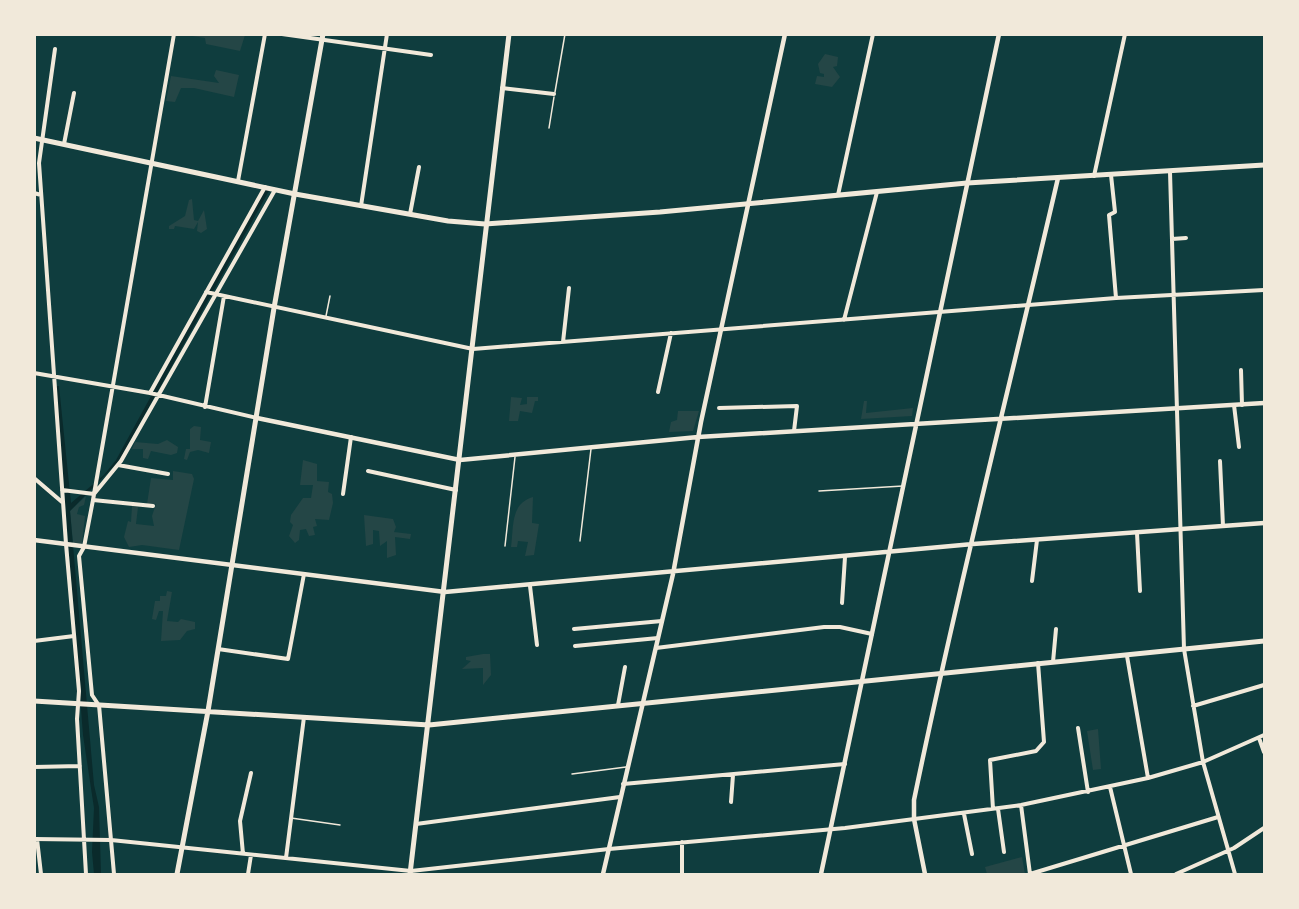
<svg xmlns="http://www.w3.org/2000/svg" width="1299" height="909" viewBox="0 0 1299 909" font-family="'Fira Sans Condensed',sans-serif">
	<rect width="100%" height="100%" fill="#0f3d3e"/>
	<!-- green -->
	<path fill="#244646" d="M186 35 245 34V35L240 51 206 44 205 38Z
		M825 54 838 57 837 66 833 67 840 77 832 87 815 84 817 76 824 77V74L820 73 818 64Z
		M216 70 239 75 234 97 194 88H181L175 102 166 101 171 76 219 83 214 76Z
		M192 199 194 220 198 221 204 210 207 229 201 233 197 231 198 222 194 229 175 226 174 229H169V226L185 216 189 200Z
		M511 397 522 398 520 405 527 404V397H538V401H535L532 413 520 411 518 421H509Z
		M864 401H867L866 413 913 408 912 416 861 419Z
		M678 411H699L693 431 669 432 671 422 677 420Z
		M194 426 201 427 200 440 211 442 209 453 198 450 190 452 187 460 184 459 186 449H190V429Z
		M167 440 178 447 177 453 171 455 151 451 148 459 143 458V449H132L135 442 158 444Z
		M303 460 317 464V481L329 482 328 492 332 494 333 503 329 520 315 519 317 526 313 527 315 535 309 536 306 529 300 530 299 540 295 543 289 536 293 525 290 522 291 515 303 498H311L313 485H300Z
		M173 471 192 474 194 479 179 550 142 545 129 547 124 537 128 521 131 522 132 506 138 507 136 524 154 526 152 516 156 504H147L151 478 173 480Z
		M86 496 84 505 79 507 77 514 85 516 82 543H73L70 511Z
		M533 497 532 523 539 524 534 555 525 556 528 542 518 541 517 547H511C514 526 510 504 533 497Z
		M364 515 393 519 396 527 394 532 411 534 410 539 395 537 396 555 387 558V541L380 546 379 531 373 530V544L366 546Z
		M167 591 172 592 167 621 178 622 181 619 195 622V629L187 631 180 640 161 641 163 611H159L156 620 152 619 155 601H160V596H166Z
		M483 654H490L491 675 483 685V668L462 669 471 661 466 660V657Z
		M1098 729 1101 769 1093 770 1087 731Z
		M1022 857 1025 874H987L985 867Z"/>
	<!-- water -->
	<path fill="#0a2a2b" d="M265 188 270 189 119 461 70 511 94 785 99 807 101 874H94L92 852 94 808 83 735 56 386H59L71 503 104 475 116 460Z"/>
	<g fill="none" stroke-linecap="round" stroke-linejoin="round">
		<!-- service -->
		<path stroke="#f1e9da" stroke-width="1.5" d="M555 92 565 34
			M549 128 554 97
			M326 316 330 296
			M819 491 903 486
			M580 541 591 449
			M505 546 515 457
			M572 774 626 767
			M291 818 340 825"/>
		<!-- minor -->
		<path stroke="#f1e9da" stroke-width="4" d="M282 34 431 55
			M55 49 39 163 66 544 79 691 77 719 86 874
			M502 88 554 94
			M64 144 74 93
			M1170 172 1184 649 1203 762 1235 874
			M1111 175 1115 212 1109 215 1116 298
			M1094 176 1125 34
			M238 181 265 34
			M34 193 41 195
			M838 195 873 34
			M361 206 387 34
			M410 214 419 167
			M1172 239 1186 238
			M206 292 473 349 1116 298 1264 290
			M844 320 877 192
			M563 342 569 288
			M1241 370 1242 405
			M34 373 150 393 257 418
			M658 392 671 333
			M150 393 265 187
			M1234 405 1239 447
			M205 407 224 296
			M719 408 797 406 794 431
			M1220 461 1223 526
			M118 465 168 474
			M368 471 456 490
			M34 478 62 502
			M62 490 94 494 121 461 275 190
			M343 494 351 437
			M93 500 153 506
			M1137 533 1140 591
			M1032 581 1037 540
			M530 586 537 645
			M842 603 845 557
			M574 629 662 621
			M34 641 74 636
			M575 646 658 638
			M656 648 824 627H840L872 634
			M218 649 288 659 304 574
			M1127 656 1148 778
			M1053 662 1056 629
			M98 704 92 695 79 556 84 547 93 500 174 34
			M99 705 114 874
			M618 705 625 667
			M1193 706 1264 685
			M1078 728 1088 792
			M1259 738 1264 752
			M34 767 80 766
			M623 784 845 764
			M1110 787 1131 874
			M731 802 733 775
			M1021 805 1030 874
			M993 809 990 760 1036 751 1044 742 1038 663
			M998 809 1004 852
			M964 814 972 854
			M416 824 620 797
			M34 839 111 840 411 871 609 849 845 828 1021 805 1148 778 1203 762 1264 735
			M37 839 41 874
			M682 842V874
			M243 854 240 821 251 773
			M286 858 304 717
			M248 874 251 855
			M1030 874 1218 817
			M1176 874 1234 848 1264 828"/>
		<!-- tertiary -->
		<path stroke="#f1e9da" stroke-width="4.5" d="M257 418 460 460 698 437 1264 403
			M34 540 445 592 973 544 1264 523
			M603 874 673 574 701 422 785 34
			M821 874 999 34
			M925 874 914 819V800C957 592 1010 385 1058 178"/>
		<!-- secondary -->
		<path stroke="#f1e9da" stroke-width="5" d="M34 701 429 725 1264 641
			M177 874 208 711 274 308 323 34
			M410 874 509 34"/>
		<!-- primary -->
		<path stroke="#f1e9da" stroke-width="5" d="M34 138 295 194 448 221 485 224 660 212 967 183 1264 165"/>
	</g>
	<!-- border -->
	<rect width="1299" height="909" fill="none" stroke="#f1e9da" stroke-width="72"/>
</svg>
